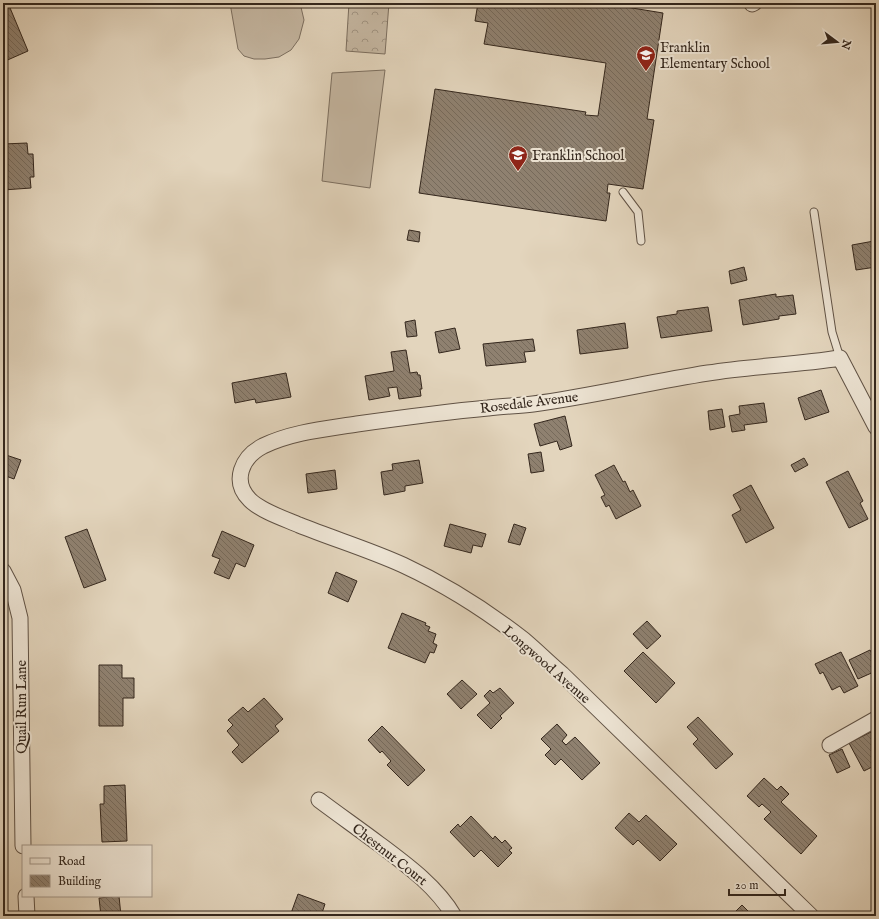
<svg xmlns="http://www.w3.org/2000/svg" width="879" height="919" viewBox="0 0 879 919" font-family="'IM FELL English',serif">
	<defs>
		<pattern id="park-crowns" width="20" height="18" patternUnits="userSpaceOnUse"><rect width="20" height="18" fill="#c5b7a2"/><path d="M2 6a3 3 0 1 1 6 0M12 15a3 3 0 1 1 6 0" fill="none" stroke="#a19583"/></pattern>
		<pattern id="building-back-hatch" width="6" height="6" patternUnits="userSpaceOnUse"><rect width="6" height="6" fill="#8f8170"/><path d="M-1 5l2 2M0 0l6 6M5-1l2 2" fill="none" stroke="#766a5b"/></pattern>
	</defs>
	<rect width="100%" height="100%" fill="#e3d5bd"/>
	<filter id="stains"><feTurbulence type="fractalNoise" baseFrequency=".005" numOctaves="4"/><feColorMatrix values="0 0 0 0 .2 0 0 0 0 .09 0 0 0 0 .02 0 0 0 .5 -.17"/></filter>
	<radialGradient id="worn" r=".72"><stop offset=".6" stop-color="#630" stop-opacity="0"/><stop offset="1" stop-color="#630" stop-opacity=".3"/></radialGradient>
	<!-- grass -->
	<path fill="#c5b7a2" stroke="#7c6f60" d="M230 3H300L304 20 299 39 291 50 279 57 265 59H254L244 56 238 49Z
		M385 70 370 188 322 181 332 73Z"/>
	<!-- park -->
	<path fill="url(#park-crowns)" stroke="#7c6f60" d="M349 3H389L385 54 346 51Z"/>
	<!-- building -->
	<path fill="url(#building-back-hatch)" stroke="#34271d" d="M3 3H8L28 51 3 62Z
		M478 3H590L613 6 614 3H626V7L663 13 647 119 654 120 643 189 608 184 607 193H610L606 221 419 193 435 89 586 112 585 115 598 116 606 63 484 44 488 23 475 21Z
		M27 143 28 154H33L34 177H30L31 188 3 190V144Z
		M409 230 420 232 419 242 407 240Z
		M874 241 876 267 856 270 852 245Z
		M744 267 747 280 731 284 729 271Z
		M776 294V297L793 295 796 314 779 316V319L743 325 739 300Z
		M708 307 712 331 661 338 657 317 677 314V311Z
		M415 320 417 336 407 337 405 322Z
		M625 323 628 348 580 354 577 330Z
		M455 328 460 349 439 353 435 332Z
		M533 339 535 351 524 352 526 362 486 366 483 344Z
		M406 350 410 373 417 372 418 375H420L422 389H420L421 396 399 399 397 387 388 388 390 396 369 400 365 376 394 371 391 352Z
		M286 373 291 397 256 403 255 399 235 403 232 383Z
		M821 390 829 412 805 420 798 398Z
		M764 403 767 422 744 425 745 430 732 432 729 416 740 414 739 406Z
		M722 409 725 427 710 430 708 411Z
		M565 416 572 446 560 450 557 441 540 446 534 424Z
		M541 452 544 471 531 473 528 454Z
		M3 454 21 460 14 479 3 475Z
		M804 458 808 465 795 472 791 465Z
		M419 460 423 483 405 486V491L384 495 381 472 393 470 392 464Z
		M614 465 623 482 625 481 630 492 633 490 641 506 616 519 609 505 606 507 601 497 605 495 595 475Z
		M335 470 337 489 308 493 306 474Z
		M848 471 863 501 860 503 868 519 849 528 826 482Z
		M751 485 774 528 746 543 732 515 741 510 733 495Z
		M450 524 486 534 482 547 473 545 471 553 444 546Z
		M514 524 526 528 520 545 508 542Z
		M87 529 106 580 84 588 65 537Z
		M222 531 254 545 245 567 236 563 229 579 214 573 220 559 212 556Z
		M336 572 357 581 348 602 328 593Z
		M402 613 426 623 425 625 430 627 428 631 436 634 433 643 437 645 434 653 430 652 425 663 388 648Z
		M647 621 661 636 647 649 633 634Z
		M870 650 876 661V671L858 679 849 660Z
		M643 652 675 683 656 703 624 671Z
		M841 652 858 686 844 693 840 686 832 690 823 672 820 674 815 664Z
		M99 665H122V678H134V698H123V726H99Z
		M462 680 477 694 461 709 447 694Z
		M500 688 514 703 500 716 502 718 491 729 477 715 490 703 484 696 490 690 493 693Z
		M264 698 283 719 275 726 279 731 242 763 232 752 239 745 227 731 233 725 228 720 243 707 248 712Z
		M698 717 733 754 716 769 693 744 698 739 687 727Z
		M557 724 567 735 562 741 566 745 575 737 600 763 582 780 561 759 555 765 545 755 551 749 541 739Z
		M382 726 425 770 408 786 387 765 391 761 382 751 380 753 368 740Z
		M871 732 876 742V765L864 771 849 743Z
		M842 749 850 767 837 773 829 755Z
		M764 778 777 790 781 786 789 794 781 802 817 836 801 854 764 819 771 812 762 804 759 807 747 796Z
		M125 785 127 841 102 842 100 804H104V786Z
		M629 813 639 822 646 815 677 844 660 861 638 840 633 845 615 828Z
		M471 816 493 839 495 836 502 843 505 840 512 848 509 850 512 853 498 867 481 850 474 857 450 832 458 824 460 827Z
		M298 894 325 904 322 913 331 916H290Z
		M119 896 121 916H101L99 898Z
		M742 905 753 916H731Z"/>
	<g fill="none" stroke-linecap="round" stroke-linejoin="round">
		<defs>
			<path id="lane" d="M623 192 638 212 641 241
				M814 212 832 332 840 358"/>
			<path id="street" d="M752 4 754 3
				M3 571 13 590 20 618 23 846
				M830 745 876 719
				M319 800C339 815 359 829 379 844 407 865 436 886 454 916
				M26 896 27 916
				M811 916 562 674C549 663 537 651 524 640 487 611 446 585 403 565 370 550 334 539 299 525 285 519 261 511 250 500 231 481 242 457 263 446 292 432 325 429 357 424 400 418 444 412 488 408 503 406 518 406 533 404 592 396 650 382 708 373 752 366 796 365 840 358L876 427"/>
		</defs>
		<!-- lane casing -->
		<use href="#lane" stroke="#605245" stroke-width="9"/>
		<!-- street casing -->
		<use href="#street" stroke="#605245" stroke-width="17"/>
		<!-- lane -->
		<use href="#lane" stroke="#ede4d4" stroke-width="7"/>
		<!-- street -->
		<use href="#street" stroke="#ede4d4" stroke-width="15"/>
	</g>
	<!-- icons -->
	<defs>
		<symbol id="school-pin" viewBox="-11 -11 22 30"><path d="M0 17L-7.5 6A9.5 9.5 0 1 1 7.5 6Z" fill="#8f2418" stroke="#ede4d4"/><path d="M0-5L7-2L0 1L-7-2ZM-4 1L0 2.5L4 1V4Q0 6-4 4Z" fill="#fff"/></symbol>
	</defs>
	<g fill-rule="evenodd">
		<use href="#school-pin" x="635" y="44" width="22" height="30"/>
		<use href="#school-pin" x="507" y="144" width="22" height="30"/>
	</g>
	<g text-anchor="middle" stroke-width="4" stroke-linejoin="round" paint-order="stroke">
		<!-- poi labels -->
		<g font-size="14" fill="#34271d" stroke="#ede4d4" text-anchor="start">
			<text x="660" y="52">Franklin<tspan x="660" dy="16">Elementary School</tspan></text>
			<text x="532" y="160">Franklin School</text>
		</g>
		<!-- street labels -->
		<g font-size="14" fill="#34271d" stroke="#ede4d4">
			<text transform="translate(529 402) rotate(-7)" y="5">Rosedale Avenue</text>
			<text transform="translate(547 664) rotate(41)" y="5">Longwood Avenue</text>
			<text transform="translate(21 707) rotate(-90)" y="5">Quail Run Lane</text>
			<text transform="translate(390 854) rotate(38)" y="5">Chestnut Court</text>
		</g>
	</g>
	<!-- margin -->
	<rect width="879" height="919" fill="none" stroke="#e3d5bd" stroke-width="16"/>
	<rect x="4" y="4" width="871" height="911" fill="none" stroke="#34271d" stroke-width="2"/>
	<rect x="8" y="8" width="863" height="903" fill="none" stroke="#34271d"/>
	<!-- legend -->
	<rect x="22" y="845" width="130" height="52" fill="#ede4d4" stroke="#a3988b"/>
	<rect x="30" y="858" width="20" height="6" fill="#ede4d4" stroke="#a3988b"/>
	<text x="58" y="865" font-size="12" fill="#34271d">Road</text>
	<rect x="30" y="875" width="20" height="12" fill="url(#building-back-hatch)" stroke="#a3988b"/>
	<text x="58" y="885" font-size="12" fill="#34271d">Building</text>
	<!-- north arrow -->
	<g transform="translate(837 42) rotate(106)" stroke="#ede4d4" stroke-width="3" paint-order="stroke">
	<path d="M0-3L7 15L0 10L-7 15Z" fill="#34271d"/>
	<text y="-6" font-size="11" font-weight="bold" text-anchor="middle" fill="#34271d">N</text>
	</g>
	<!-- scale -->
	<path d="M729 889v6h56v-6" fill="none" stroke="#34271d" stroke-width="2"/>
	<text x="735" y="889" font-size="12" fill="#34271d" stroke="#ede4d4" stroke-width="3" paint-order="stroke">20 m</text>
	<rect width="100%" height="100%" filter="url(#stains)"/>
	<rect width="100%" height="100%" fill="url(#worn)"/>
</svg>
